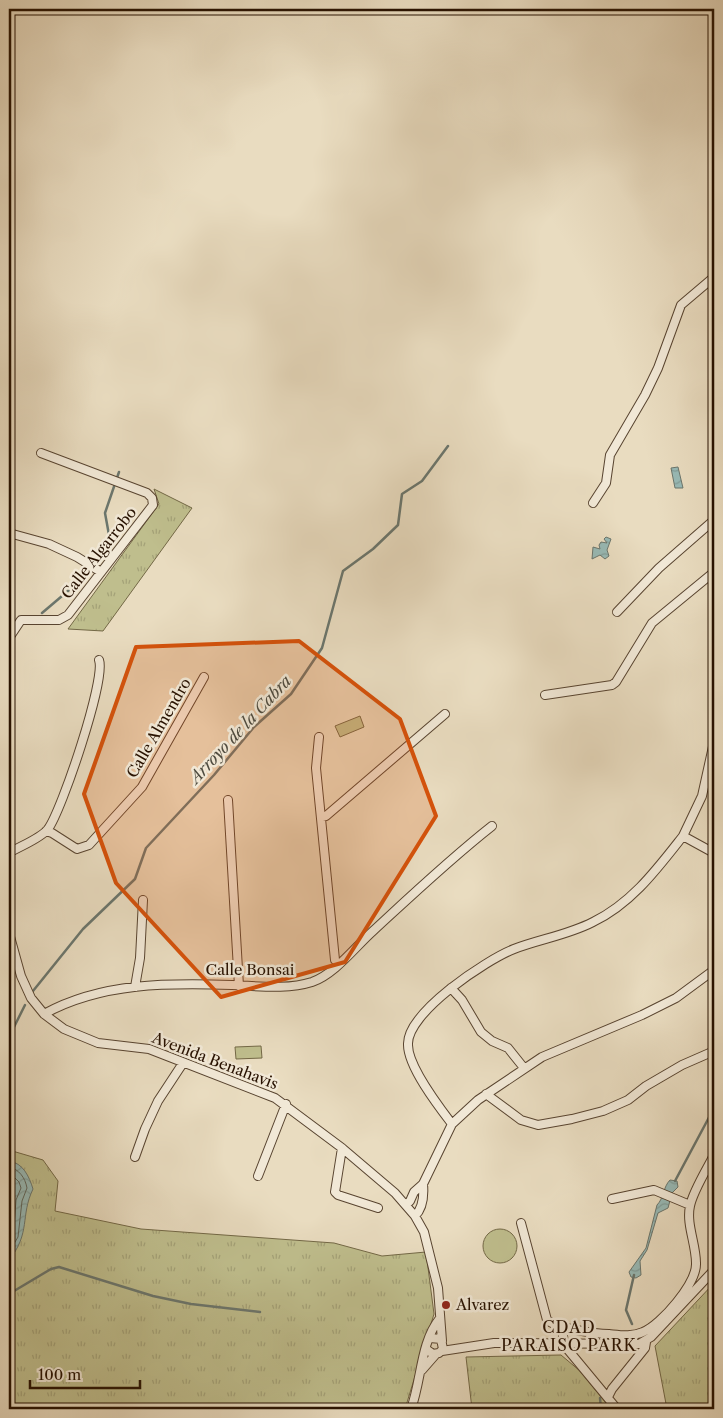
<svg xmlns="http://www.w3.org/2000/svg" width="723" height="1418" viewBox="0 0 723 1418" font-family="'Libre Caslon Text',serif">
	<defs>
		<pattern id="grass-tufts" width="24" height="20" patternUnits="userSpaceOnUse" patternTransform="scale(1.25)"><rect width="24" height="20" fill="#bfbe8d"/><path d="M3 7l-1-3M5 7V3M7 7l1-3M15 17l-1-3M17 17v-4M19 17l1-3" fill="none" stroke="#a4a278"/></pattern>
		<pattern id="water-waves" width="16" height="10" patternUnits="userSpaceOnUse" patternTransform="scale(1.25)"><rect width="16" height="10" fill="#98bab6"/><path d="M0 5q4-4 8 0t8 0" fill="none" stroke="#839f9b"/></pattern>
	</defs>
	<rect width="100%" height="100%" fill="#e9dcc0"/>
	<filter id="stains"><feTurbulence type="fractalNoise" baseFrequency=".004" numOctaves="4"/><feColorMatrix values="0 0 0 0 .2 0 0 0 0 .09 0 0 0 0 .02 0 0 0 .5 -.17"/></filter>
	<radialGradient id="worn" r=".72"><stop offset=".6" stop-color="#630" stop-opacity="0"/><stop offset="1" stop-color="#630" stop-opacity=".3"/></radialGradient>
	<!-- grass -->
	<path fill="url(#grass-tufts)" stroke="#736846" d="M154 489 192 508 103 631 68 629 159 504Z
		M9 1150 43 1160 58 1181 55 1211 141 1229 334 1243 382 1256 426 1252 434 1314 405 1409H9Z
		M714 1283V1409H667L655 1346Z
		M561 1355 580 1371 611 1409H472L466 1357Z"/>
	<!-- pitch -->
	<path fill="#bfbe8d" stroke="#736846" d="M360 716 364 727 340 737 335 726Z
		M261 1046 262 1058 236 1059 235 1047Z
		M483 1246a17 17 0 1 1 34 0a17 17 0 1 1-34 0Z"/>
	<!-- water -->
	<path fill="url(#water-waves)" stroke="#6b766d" d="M678 467 683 488H675L671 468Z
		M606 537 611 539 607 550 609 556 605 559 600 555 592 559 593 547 600 549 599 545 601 542 607 543 604 539Z
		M9 1161C23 1163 29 1176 33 1189 20 1216 31 1233 9 1260Z
		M670 1180 677 1181 678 1187 672 1193 668 1208 658 1213 647 1250 640 1261 641 1275 636 1278 631 1277 629 1272 646 1248 657 1205C664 1198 663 1187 670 1180Z"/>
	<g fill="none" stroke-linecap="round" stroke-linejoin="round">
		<!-- shore -->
		<path stroke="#60665b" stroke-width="1" d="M9 1166C19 1170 25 1177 27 1188L22 1201 18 1237 9 1252
			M9 1172 19 1182 21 1188 16 1200 14 1226 9 1241"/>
		<!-- stream -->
		<path stroke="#6b766d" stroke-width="2.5" d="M42 613 75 585 103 552 109 535 105 513 119 472
			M33 991 83 929 135 879 146 848 214 775 254 727 291 694 322 648 343 571 373 549 398 525 402 494 422 481 448 446
			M9 1037 25 1005
			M675 1181 714 1108
			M9 1294 51 1269 59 1267 153 1296 191 1304 260 1312
			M632 1324 626 1310 634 1275
			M600 1398 601 1409"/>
		<defs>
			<path id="minor" d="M593 503 606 483 610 455 645 395 658 368 681 305 714 277
				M9 533 49 544 77 557 101 572
				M617 612 659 568 714 520
				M9 638 21 620H59L68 615 153 505 152 498 147 493 41 453
				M545 695 612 685 616 682 652 623 714 572
				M319 737 316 768 335 960 338 963
				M228 800 239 986
				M321 817 326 816 445 714
				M46 831 52 833 77 849 89 845 142 787 204 677
				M683 836 702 796 714 742
				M9 853C20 846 40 839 48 829 62 810 106 679 99 660
				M9 933 21 976 31 998 44 1014 64 1029 98 1043 149 1049 275 1098 342 1148 395 1193 415 1216 424 1232 438 1288 442 1341
				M135 987 140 958 143 900
				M451 988 462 1000 481 1032 492 1041 508 1048 524 1068
				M44 1014C102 982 169 983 232 985 258 986 287 990 312 982 335 974 355 947 373 931 412 895 450 859 492 826
				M486 1094 521 1120 538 1125 572 1119 603 1111 628 1100 646 1086 682 1065 714 1051
				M452 1124C439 1107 408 1067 408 1045 406 1013 486 960 514 949 540 939 568 935 593 922 632 903 657 869 683 836L714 853
				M342 1148 335 1192 338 1195 378 1208
				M135 1157 145 1129 158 1101 183 1063
				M258 1176 286 1104
				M612 1199 654 1190 690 1205
				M406 1205 410 1201 414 1192 423 1184 452 1124 478 1100 542 1057 642 1015 676 998 714 970
				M415 1216C423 1208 424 1195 423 1184
				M521 1223 547 1320C556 1328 596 1334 609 1334 620 1335 632 1337 643 1332 661 1325 697 1283 696 1263 696 1244 686 1224 690 1206 693 1191 707 1169 714 1155
				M562 1326 564 1345 617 1409
				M426 1349 433 1354 439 1353 443 1349 441 1339 430 1338
				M442 1351 494 1343 639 1344 651 1337 714 1270
				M422 1370 436 1354
				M608 1397 612 1389 645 1348 646 1342
				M411 1409C422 1379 420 1343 440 1318"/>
		</defs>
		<!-- minor casing -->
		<use href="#minor" stroke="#584430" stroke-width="10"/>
		<!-- minor -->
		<use href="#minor" stroke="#f1e8d6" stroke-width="8"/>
	</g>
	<!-- marked area -->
	<path fill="#d5520b" fill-opacity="0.2" stroke="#d5520b" stroke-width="4" stroke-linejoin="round" d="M299 641 400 719 436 816 345 962 221 997 116 883 84 794 136 647Z"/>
	<!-- markers -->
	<circle fill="#8f2418" stroke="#f1e8d6" stroke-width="2" cx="446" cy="1305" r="5"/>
	<g text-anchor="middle" stroke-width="5" stroke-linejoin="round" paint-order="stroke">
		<!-- street labels -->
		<g font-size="15" fill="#271100" stroke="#f1e8d6">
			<text transform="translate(99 553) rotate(-52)" y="5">Calle Algarrobo</text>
			<text transform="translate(159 728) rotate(-60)" y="5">Calle Almendro</text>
			<text x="250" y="975">Calle Bonsai</text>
			<text transform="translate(215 1061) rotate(21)" y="5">Avenida Benahavis</text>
		</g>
		<!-- poi labels -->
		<g font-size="15" fill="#271100" stroke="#f1e8d6" text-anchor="start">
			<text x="456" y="1310">Alvarez</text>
		</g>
		<!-- water labels -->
		<g font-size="16" font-style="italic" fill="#4f4c40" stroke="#f1e8d6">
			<text transform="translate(240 729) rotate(-47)" y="6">Arroyo de la Cabra</text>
		</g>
		<!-- neighbourhood labels -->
		<g font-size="16" letter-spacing="1" fill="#271100" stroke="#f1e8d6">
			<text x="569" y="1333">CDAD<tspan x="569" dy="18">PARAISO PARK</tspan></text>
		</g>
	</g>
	<!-- margin -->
	<rect width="723" height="1418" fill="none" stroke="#e9dcc0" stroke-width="30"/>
	<rect x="10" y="10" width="703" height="1398" fill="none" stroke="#271100" stroke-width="2.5"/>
	<rect x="15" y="15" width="693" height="1388" fill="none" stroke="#271100"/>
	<!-- scale -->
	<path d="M30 1380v8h110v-8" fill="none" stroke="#271100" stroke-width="2.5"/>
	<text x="38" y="1380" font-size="15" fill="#271100" stroke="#f1e8d6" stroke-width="4" paint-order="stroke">100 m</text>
	<rect width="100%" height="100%" filter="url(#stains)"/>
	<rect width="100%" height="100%" fill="url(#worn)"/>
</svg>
